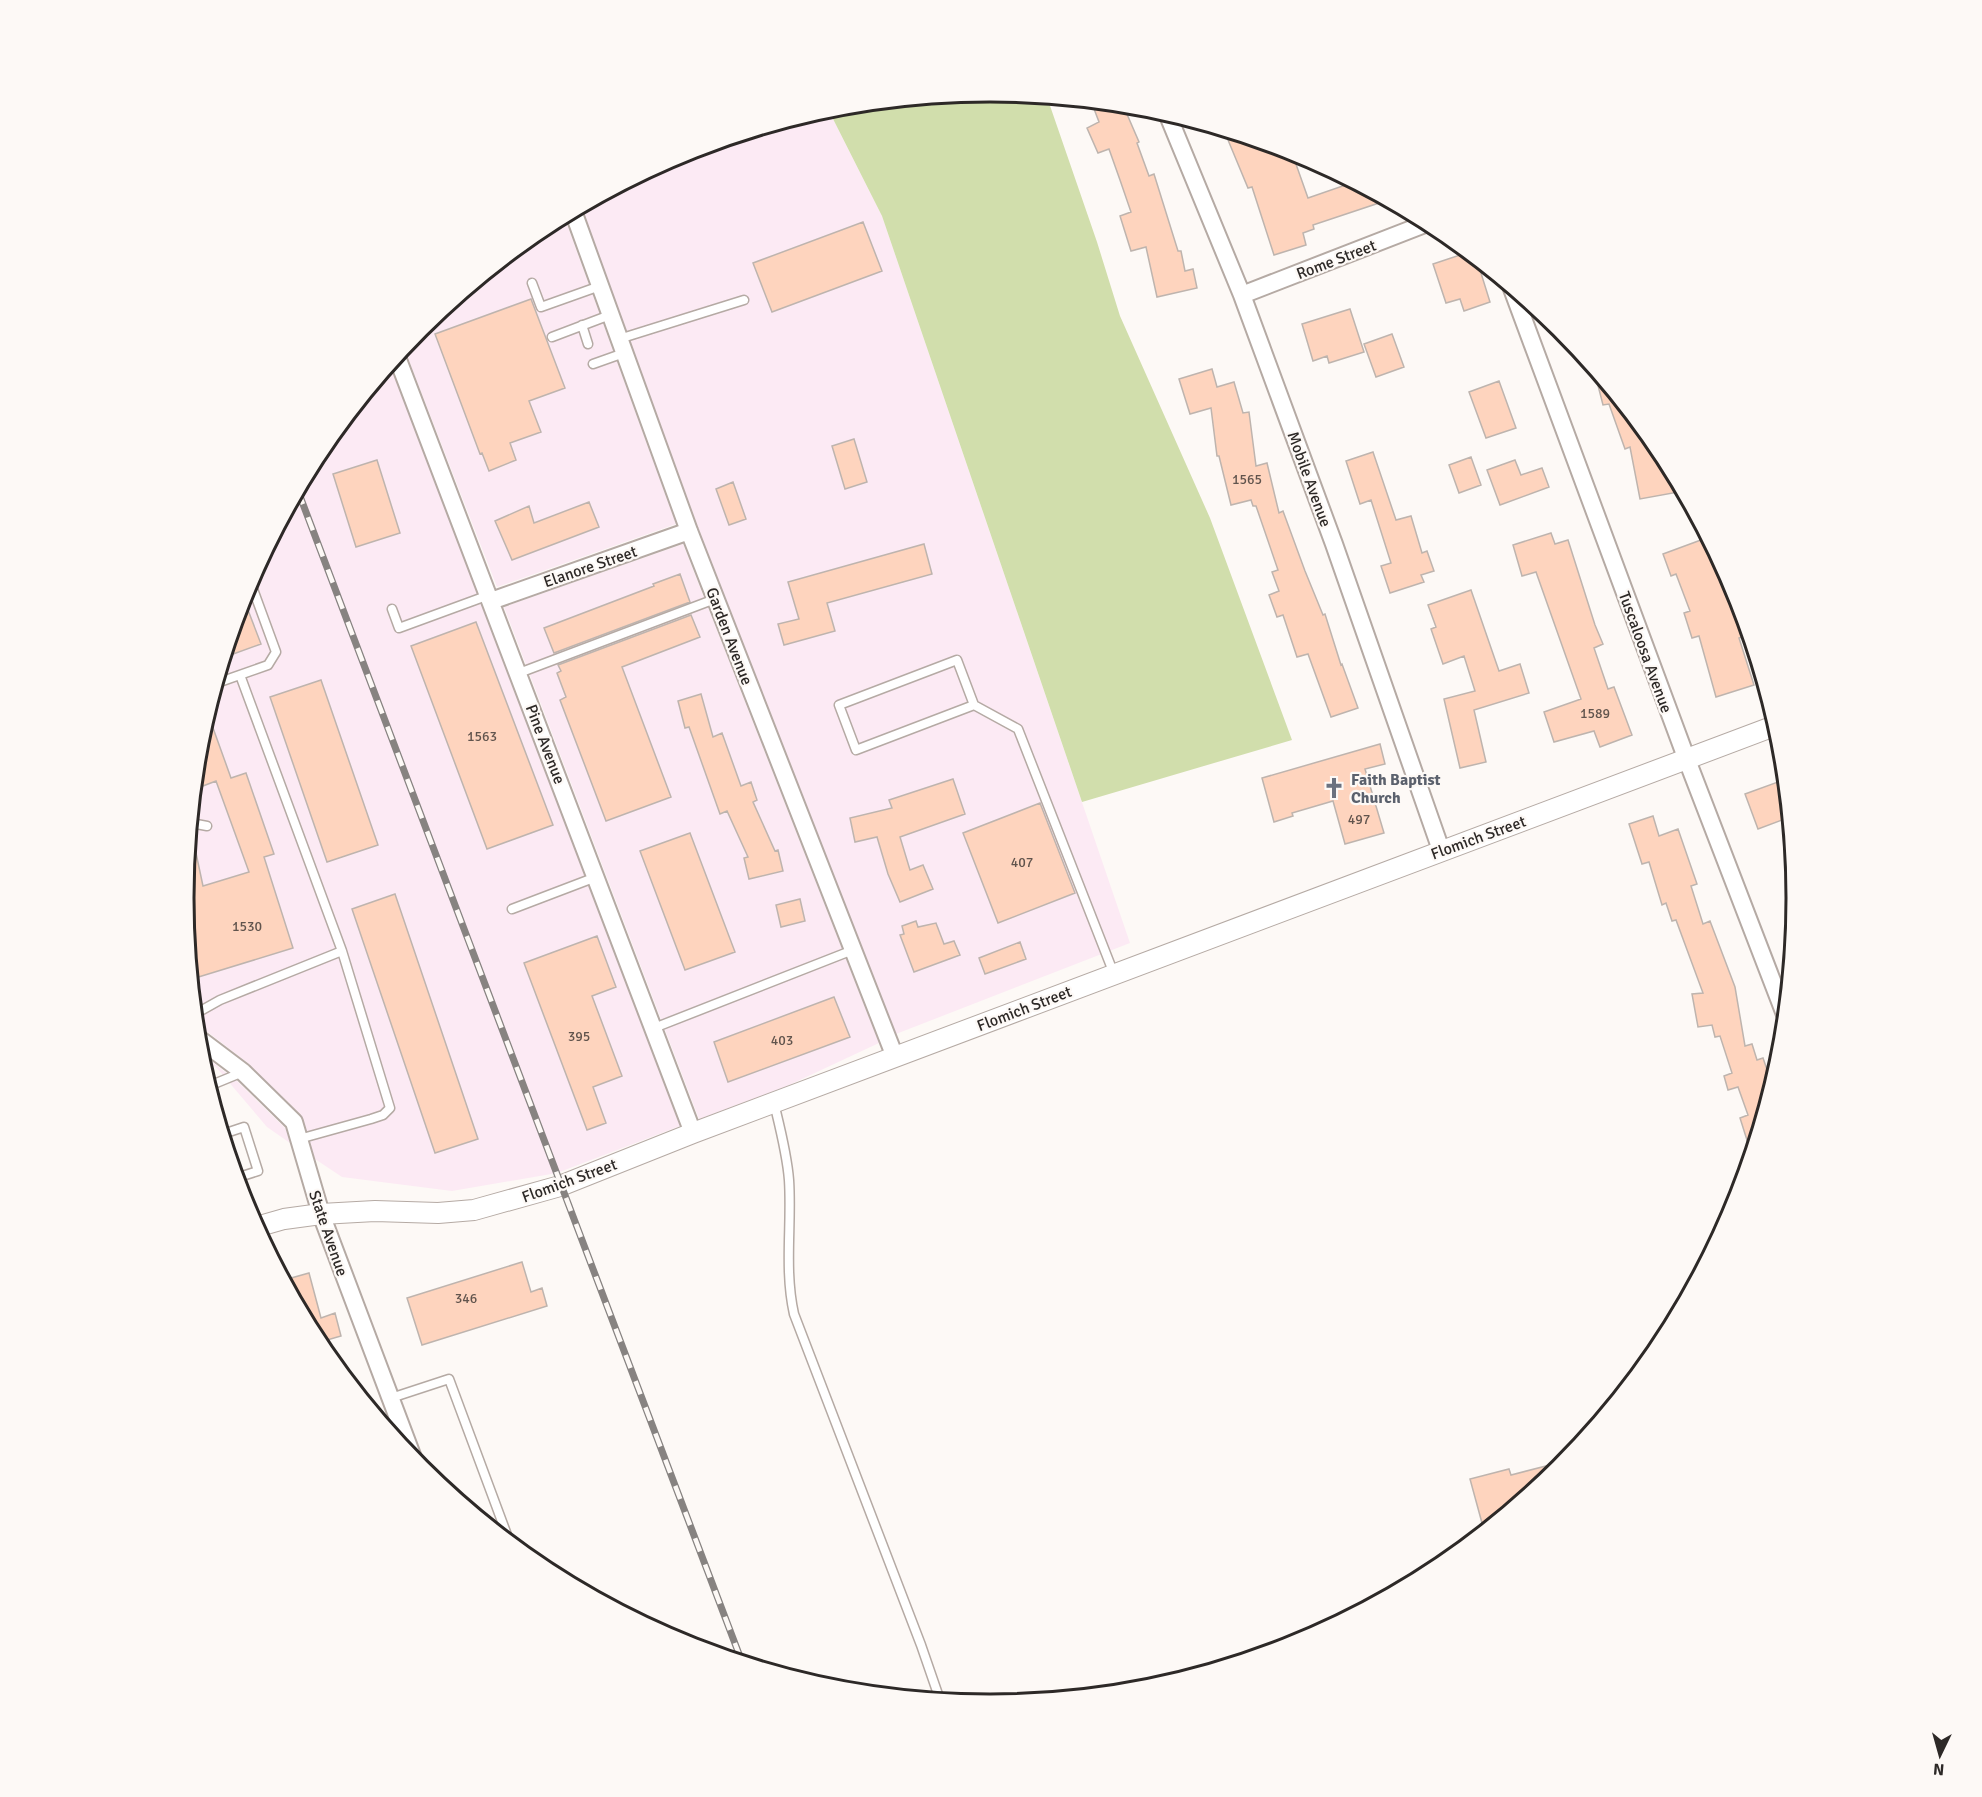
<svg xmlns="http://www.w3.org/2000/svg" width="1982" height="1797" viewBox="0 0 1982 1797" font-family="Signika,sans-serif">
	<rect width="100%" height="100%" fill="#fdf9f6"/>
	<!-- industrial -->
	<path fill="#fceaf4" d="M828 109 882 216 1130 943 896 1034 698 527 581 207 682 153Z
		M564 216 676 524 497 587 404 348 421 328 543 227Z
		M390 365 680 1126 557 1173 452 1191 342 1177 315 1159 300 1114 249 1064 196 1023 184 898 200 741 246 589 320 450Z
		M683 544 879 1043 787 1086 699 1119 504 607Z
		M199 1052 237 1081 286 1129 290 1143 267 1127 216 1067 200 1056Z"/>
	<!-- green -->
	<path fill="#d1deac" d="M991 92 1047 97 1097 242 1120 316 1210 518 1292 740 1082 802 882 216 828 109Z"/>
	<!-- building -->
	<path fill="#fed4be" stroke="#beb4ae" stroke-width="1.5" d="M1091 101 1123 105 1139 142 1137 143 1149 176 1154 174 1178 251H1181L1185 271 1193 269 1197 288 1157 297 1146 247 1131 251 1120 216 1131 212 1120 180 1109 149 1098 153 1087 128 1099 122Z
		M1240 135 1291 150 1308 198 1354 182 1388 200 1313 225 1314 229 1303 233 1306 245 1274 255 1252 187 1248 188 1228 140Z
		M863 222 882 271 772 312 753 263Z
		M1469 252 1476 257 1490 302 1464 311 1460 299 1446 303 1433 264Z
		M531 299 565 388 529 401 541 432 510 443 516 460 489 471 482 453 480 454 435 334Z
		M1350 309 1364 352 1329 363 1327 356 1313 361 1302 324Z
		M1392 334 1404 367 1376 377 1364 344Z
		M1593 366 1662 450 1684 491 1640 499 1630 447 1625 449 1609 404 1603 405Z
		M1212 369 1217 387 1234 382 1243 413 1249 412 1256 466 1267 463 1279 513 1283 511 1305 571 1323 615 1325 614 1341 665 1342 664 1358 708 1331 717 1308 654 1297 657 1283 615 1277 617 1269 595 1279 591 1272 572 1278 570 1256 506H1253L1251 500 1231 505 1219 456H1217L1211 408 1190 414 1179 379Z
		M1499 381 1516 428 1486 438 1469 392Z
		M854 439 867 482 845 489 832 446Z
		M1373 452 1396 520 1411 516 1422 553 1427 551 1434 571 1421 575 1424 582 1390 593 1381 566 1391 563 1371 500 1360 504 1346 461Z
		M1471 457 1481 485 1459 493 1449 465Z
		M377 460 400 533 356 547 333 474Z
		M1515 460 1521 475 1542 468 1549 487 1500 505 1487 470Z
		M733 482 746 519 729 525 716 489Z
		M589 502 599 527 512 560 495 521 529 506 534 523Z
		M1551 533 1555 544 1568 540 1595 625 1603 644 1594 648 1608 689 1614 687 1632 735 1600 747 1594 731 1554 742 1544 712 1581 699 1536 572 1522 576 1513 545Z
		M1709 537 1727 584 1733 582 1737 590 1750 635 1739 638 1754 685 1716 697 1699 636 1692 638 1684 613 1690 611 1676 574 1671 576 1663 554Z
		M924 544 932 574 827 603 835 631 784 645 778 624 799 619 788 582Z
		M680 574 690 602 554 653 544 628 654 586 653 584Z
		M1471 590 1499 671 1520 664 1529 693 1474 710 1486 762 1460 768 1444 699 1475 691 1464 656 1443 664 1431 629 1436 627 1428 605Z
		M243 597 261 644 225 657 236 620Z
		M691 615 700 637 622 667 671 797 606 821 560 700 566 697 557 673 561 671 558 665Z
		M476 622 553 825 487 849 411 646Z
		M321 680 378 845 327 862 270 697Z
		M701 694 713 737 722 733 741 786 751 782 757 800 753 802 775 851 778 850 783 871 749 879 744 858 748 857 727 811 720 814 689 727 685 728 678 701Z
		M208 714 231 778 246 773 274 854 264 857 293 948 192 979 184 898 190 839H193L203 886 249 872 216 781 195 789 200 741Z
		M1380 744 1385 764 1365 769 1384 833 1345 844 1333 801 1292 813 1293 816 1274 822 1262 778Z
		M953 779 965 814 900 837 910 870 923 865 933 889 900 902 888 874 877 837 855 842 850 818 892 808 889 800Z
		M1786 779 1790 817 1758 829 1745 794Z
		M1040 803 1075 893 998 923 963 833Z
		M1653 816 1659 836 1678 829 1697 884 1691 886 1703 924 1710 921 1735 987 1745 1046 1752 1044 1757 1060 1763 1058 1773 1087 1752 1156 1740 1118 1748 1115 1738 1087 1728 1090 1724 1076 1732 1073 1720 1036 1715 1037 1712 1025 1698 1027 1692 994 1703 993 1676 920 1672 921 1666 903 1662 905 1649 862 1642 864 1629 824Z
		M690 833 735 952 685 970 640 851Z
		M395 894 478 1139 435 1153 352 909Z
		M800 899 805 921 781 927 776 905Z
		M916 921 918 927 936 923 944 944 954 941 960 955 914 972 900 935 904 934 902 926Z
		M597 936 616 987 592 996 622 1076 593 1087 606 1123 587 1130 524 963Z
		M1020 942 1026 959 985 974 979 958Z
		M834 997 850 1037 728 1082 714 1042Z
		M522 1262 531 1292 542 1288 547 1306 422 1345 407 1298Z
		M309 1273 321 1318 335 1313 341 1336 327 1340 331 1355 328 1356 320 1347 284 1280Z
		M1569 1460 1561 1469 1503 1517 1482 1523 1470 1479 1509 1469 1511 1475Z"/>
	<g fill="none" stroke-linecap="round" stroke-linejoin="round">
		<defs>
			<path id="service" d="M532 283 541 307 600 286
				M582 325 588 344
				M552 337 610 315
				M619 339 744 300
				M593 364 624 353
				M392 609 399 628 489 595
				M519 673 715 599
				M240 675 342 951 390 1108 383 1115 371 1119 299 1139
				M217 683 268 665 276 652 250 581
				M974 705 957 660 839 705 856 750 974 705 1018 729 1114 974
				M191 823 207 826
				M512 909 596 877
				M195 1014 220 1000 342 951
				M654 1028 853 950
				M209 1086 243 1072
				M774 1103C780 1128 787 1154 789 1180 792 1225 784 1269 794 1314L921 1645 940 1700
				M223 1134 244 1127 258 1171 236 1178
				M391 1398 449 1379 510 1543"/>
			<path id="minor" d="M1167 113 1242 295 1334 544 1441 850
				M573 211 689 531 895 1057
				M1511 286 1687 760 1786 1017
				M1242 295 1430 222
				M397 357 693 1133
				M491 601 689 531
				M198 1038 243 1072 294 1122 321 1214 415 1463"/>
			<path id="tertiary" d="M256 1227 284 1219 321 1214 375 1211 438 1213 474 1210 560 1186 693 1133 1777 725"/>
		</defs>
		<!-- service casing -->
		<use href="#service" stroke="#b5aaa4" stroke-width="11"/>
		<!-- minor casing -->
		<use href="#minor" stroke="#b5aaa4" stroke-width="20"/>
		<!-- tertiary casing -->
		<use href="#tertiary" stroke="#b5aaa4" stroke-width="22"/>
		<!-- service -->
		<use href="#service" stroke="#fff" stroke-width="8"/>
		<!-- minor -->
		<use href="#minor" stroke="#fff" stroke-width="16"/>
		<!-- tertiary -->
		<use href="#tertiary" stroke="#fff" stroke-width="20"/>
		<defs>
			<path id="rail" d="M298 491 742 1662"/>
		</defs>
		<!-- rail casing -->
		<use href="#rail" stroke="#878381" stroke-width="7"/>
		<!-- rail -->
		<use href="#rail" stroke="#fdf9f6" stroke-width="4.5" stroke-dasharray="14" stroke-linecap="butt"/>
	</g>
	<!-- icons -->
	<defs>
		<symbol id="church-bare" viewBox="-9 -9 18 18"><path d="M-1.2-6h2.4v3.5h3.3v2.4h-3.3V6h-2.4V-.1h-3.3v-2.4h3.3Z" fill="#6b7280" stroke="#fdf9f6" stroke-width="2.5" paint-order="stroke"/></symbol>
	</defs>
	<g fill-rule="evenodd">
		<use href="#church-bare" x="1319" y="773" width="30" height="30"/>
	</g>
	<g text-anchor="middle" stroke-width="4.5" stroke-linejoin="round" paint-order="stroke">
		<!-- number labels -->
		<g font-size="14" fill="#61544d">
			<text x="1247" y="484">1565</text>
			<text x="1595" y="718">1589</text>
			<text x="482" y="741">1563</text>
			<text x="1359" y="824">497</text>
			<text x="1022" y="867">407</text>
			<text x="247" y="931">1530</text>
			<text x="579" y="1041">395</text>
			<text x="782" y="1045">403</text>
			<text x="466" y="1303">346</text>
		</g>
		<!-- street labels -->
		<g font-size="16" fill="#2d2927" stroke="#fdf9f6">
			<text transform="translate(1336 259) rotate(-21)" y="6">Rome Street</text>
			<text transform="translate(1310 479) rotate(70)" y="6">Mobile Avenue</text>
			<text transform="translate(590 566) rotate(-19)" y="6">Elanore Street</text>
			<text transform="translate(730 636) rotate(69)" y="6">Garden Avenue</text>
			<text transform="translate(1646 652) rotate(70)" y="6">Tuscaloosa Avenue</text>
			<text transform="translate(546 744) rotate(69)" y="6">Pine Avenue</text>
			<text transform="translate(1478 837) rotate(-20)" y="6">Flomich Street</text>
			<text transform="translate(1024 1008) rotate(-21)" y="6">Flomich Street</text>
			<text transform="translate(569 1180) rotate(-20)" y="6">Flomich Street</text>
			<text transform="translate(329 1233) rotate(71)" y="6">State Avenue</text>
		</g>
		<!-- worship labels -->
		<g font-size="16" font-weight="bold" fill="#5b616d" stroke="#fdf9f6" text-anchor="start">
			<text x="1351" y="785">Faith Baptist<tspan x="1351" dy="18">Church</tspan></text>
		</g>
	</g>
	<!-- crop -->
	<path d="M0 0H1982V1797H0ZM194 898a796 796 0 1 1 1592 0a796 796 0 1 1-1592 0Z" fill="#fdf9f6" fill-rule="evenodd"/>
	<path fill="none" stroke="#2d2927" stroke-width="3" d="M194 898a796 796 0 1 1 1592 0a796 796 0 1 1-1592 0Z"/>
	<!-- north arrow -->
	<g transform="translate(1940 1755) rotate(185)" stroke="#fdf9f6" stroke-width="4.5" paint-order="stroke">
	<path d="M0-4.5L10 22L0 15L-10 22Z" fill="#2d2927"/>
	<text y="-9" font-size="16" font-weight="bold" text-anchor="middle" fill="#2d2927">N</text>
	</g>
</svg>
